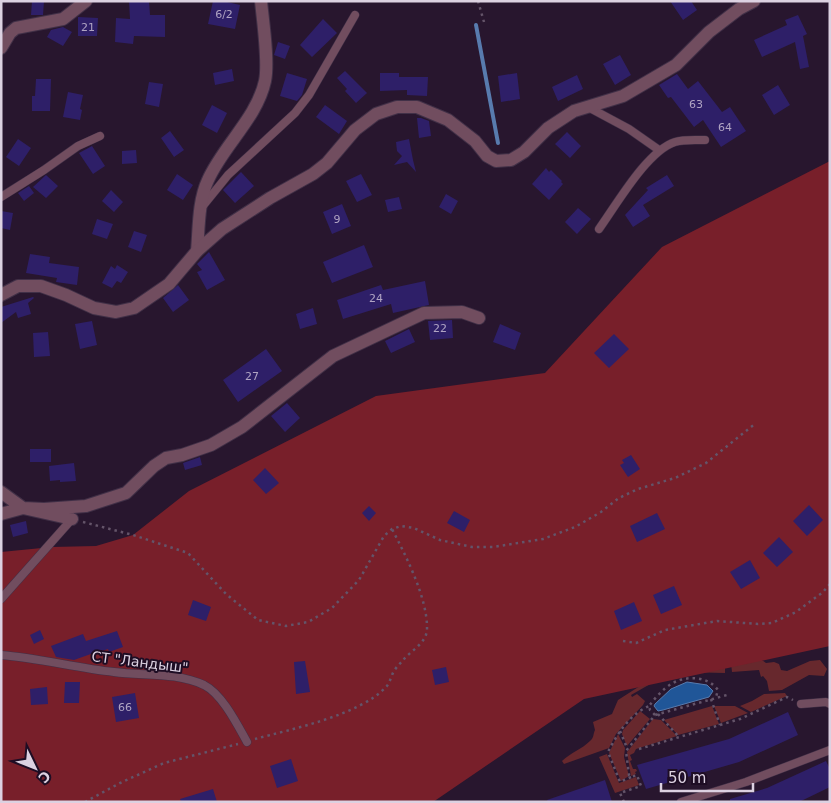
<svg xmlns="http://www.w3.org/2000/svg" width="831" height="803" viewBox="0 0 831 803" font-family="'DejaVu Sans',sans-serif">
	<rect width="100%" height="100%" fill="#28162e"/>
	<!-- green -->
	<path fill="#67282d" d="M730 656C744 656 755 654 766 663L774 662 779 664 781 670 787 671 810 661 820 660 827 669 824 676 809 675 782 690 769 691 767 681 763 676 761 677 759 670 732 672 731 663 725 664V673L682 672 666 675 631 695 632 697 637 694 645 701 643 705 616 734 609 748 564 764 562 761C570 753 582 749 590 741 594 738 593 734 595 730L593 722 612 714 618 700 654 677 658 670 668 661 680 659 692 662Z
		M785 693 787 696 751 712 740 706 752 701 764 694Z
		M712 706 719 724 678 735 664 720Z
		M714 706H735L748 713 721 723Z
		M640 711 650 719 627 746 622 734 623 730Z
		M653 719 661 720 677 736 636 749 634 753 630 755 632 760 630 761 633 769H636L637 771 635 772 636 774 631 776 627 752Z
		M618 734 625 748 624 757 629 776 621 781 609 753Z
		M607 754 619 783 636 777 639 785 615 793 599 757Z"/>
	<!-- forest -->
	<path fill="#781f2a" d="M830 161V646L584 699 433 802H1V552L52 547 96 546 133 535 189 491 376 396 545 373 662 247Z"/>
	<!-- water -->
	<path fill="#205698" stroke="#587bae" d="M687 682 707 685 713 691 709 697 663 710 658 711 654 706 655 704 671 689Z"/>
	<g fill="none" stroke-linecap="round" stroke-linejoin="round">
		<!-- stream -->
		<path stroke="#587bae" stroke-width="4" d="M476 25 498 143"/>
	</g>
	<!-- building -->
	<path fill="#2e1f68" d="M32 1H44L43 15H31Z
		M129 1H149L150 15H165V37L134 36 133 44 115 42 116 18 130 19Z
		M213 1H223L240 5 235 29 208 24Z
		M670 1H691L697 10 683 20Z
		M798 15 807 34 803 36 809 67 800 69 795 42 762 57 754 40 787 25 785 20Z
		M78 17 98 18 97 36H78Z
		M323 19 337 33 312 57 300 45Z
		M63 27 72 32 63 46 47 37 51 30Z
		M278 42 290 46 285 59 274 55Z
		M620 55 631 75 615 85 603 64Z
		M232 69 234 81 215 85 213 73Z
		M345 71 367 93 356 103 345 91 347 89 337 78Z
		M287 73 307 79 302 95 297 101 280 96Z
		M380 73H399V77H428L427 96 407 95V90L380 91Z
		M517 73 520 99 501 102 498 76Z
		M677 74 688 89 698 81 722 112 730 107 746 131 721 147 703 120 694 127 671 97 668 98 659 85Z
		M577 75 583 89 558 101 552 87Z
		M36 79H51L50 111H32V96H35Z
		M149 82 163 84 159 107 145 104Z
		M778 85 790 105 774 115 762 95Z
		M68 92 83 95 80 109 82 110 80 120 63 117Z
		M212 105 227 113 217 133 202 125Z
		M325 105 347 121 339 134 316 117Z
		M417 118H421L429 121 431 136 419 138Z
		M170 131 184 150 174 157 161 138Z
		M567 132 581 146 570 158 555 144Z
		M18 139 31 148 19 166 6 157Z
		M409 139 413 160 416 172 407 162 394 165 402 156 397 151 396 142Z
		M92 146 105 166 93 174 79 153Z
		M136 150 137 163 122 164V151Z
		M546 168 549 172 551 170 562 181 561 182 563 184 549 200 532 184Z
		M241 172 254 186 235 203 223 190Z
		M177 174 193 185 183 200 167 190Z
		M361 174 372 195 357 202 346 181Z
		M46 175 58 186 46 198 33 187Z
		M667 175 674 186 643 205 650 216 633 227 625 215 648 190 646 188Z
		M29 186 34 193 24 201 18 193Z
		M111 190 123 202 114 212 102 201Z
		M446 194 458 201 451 214 439 207Z
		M399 197 402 209 388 212 385 200Z
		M342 204 351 226 332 234 323 212Z
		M578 208 591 219 577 234 565 222Z
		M1 211 13 213 10 230 1 228Z
		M97 219 113 224 107 239 92 234Z
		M134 231 147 235 141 252 128 247Z
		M364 245 373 267 332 283 323 262Z
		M209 252 225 280 207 290 197 272 202 270 197 264Z
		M30 254 50 257 49 263 79 267 77 285 56 282 57 278 26 273Z
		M117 265 128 272 121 283 117 281 112 288 102 283 111 266 115 269Z
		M425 281 429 305 393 313 391 304 343 319 337 300 381 285 383 290Z
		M178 285 189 300 173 312 163 298Z
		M33 297 34 298 28 303 31 314 18 318 16 312 1 323V307Z
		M313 308 317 324 300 329 296 314Z
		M452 320 453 338 430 340 428 321Z
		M92 321 97 345 80 349 75 324Z
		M500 324 521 333 515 350 493 342Z
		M409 329 415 342 391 353 385 341Z
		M48 332 50 356 34 357 33 333Z
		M614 334 629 349 609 368 594 353Z
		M266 349 282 371 238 402 223 380Z
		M287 403 300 418 285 432 271 416Z
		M30 449H51V462H30Z
		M631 455 640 469 628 477 620 465 624 463 622 460Z
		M200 457 202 465 185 470 183 463Z
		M74 463 76 481 60 482V480L50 481 49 466Z
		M265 468 279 483 266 494 253 480Z
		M809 505 823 520 807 536 793 521Z
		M369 506 376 513 369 521 362 513Z
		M454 511 470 520 464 532 447 523Z
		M657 513 665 529 637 542 630 526Z
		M26 521 28 533 13 537 10 525Z
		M779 537 793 552 777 567 763 553Z
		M750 560 760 578 741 589 730 572Z
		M674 586 682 605 661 614 653 595Z
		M193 600 211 607 206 621 188 615Z
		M634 602 642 621 621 630 614 611Z
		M40 630 44 639 34 644 30 635Z
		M117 631 123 647 109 652 108 649 102 651V650L74 660 56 657 51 646 83 634 86 641Z
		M305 661 310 692 296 694 294 662Z
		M446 667 449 682 435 685 432 670Z
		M65 682H80L79 703H64Z
		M47 687 48 704 31 705 30 689Z
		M135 693 139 718 116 722 112 697Z
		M788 712 798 735 739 762 646 789 637 765 729 739Z
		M291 759 298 781 277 788 270 766Z
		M826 761 830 769V787L799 802H730V799L767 788Z
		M605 780 612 802H548L547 800Z
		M213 789 217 802H181L180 799Z"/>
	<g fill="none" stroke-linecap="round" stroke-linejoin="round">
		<defs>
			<path id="service" d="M588 107 629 129 659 150
				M1 197 44 170 78 146 100 136
				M202 207 228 175 295 113 309 95 355 15
				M599 229C617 204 647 151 675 142 684 139 696 140 705 140
				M1 599 72 519
				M1 655C39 658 76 668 114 672 144 676 176 672 204 685 222 694 237 724 247 742
				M801 704 826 702 830 704
				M681 802 746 782 830 750"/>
			<path id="minor" d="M1 48 10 33 16 28 63 19 86 1
				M197 251C199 229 198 201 208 180 223 146 257 118 265 81 269 62 263 22 261 1
				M1 492 23 508 44 509 86 506 126 493 154 466 166 458 182 455 211 445 242 427 333 356 424 313 462 312 479 318
				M1 514 23 508 72 519"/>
			<path id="tertiary" d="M1 295 18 286H41L66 295 94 308 116 312 134 308 169 284 197 251 222 229 270 198 313 174 327 163 355 130 376 114 397 107H417L448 120 475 141 487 156 496 161 511 160 524 152 548 128 574 111 623 96 676 65 709 32 739 9 754 1"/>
		</defs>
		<!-- service casing -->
		<use href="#service" stroke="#413047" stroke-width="9"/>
		<!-- minor casing -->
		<use href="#minor" stroke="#413047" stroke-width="14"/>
		<!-- tertiary casing -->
		<use href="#tertiary" stroke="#413047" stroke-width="14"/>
		<!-- path -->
		<path stroke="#645469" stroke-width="2.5" stroke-dasharray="2.5 4" stroke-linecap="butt" d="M478 1 484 22
			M83 522 133 535 188 553 226 594 258 620 286 626 308 622 332 608 359 580 384 536 392 529 401 526 414 528 440 540 472 547H493L543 539 575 527 601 512 619 498 638 489 675 478 706 463 756 423
			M623 641 636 643 665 630 717 621 758 624 772 623 796 612 823 592 830 584
			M711 699 720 725
			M658 714 679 737
			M655 715 650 710 649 706C655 698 663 689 671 684 686 675 708 676 718 690L716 697
			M620 731 627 748
			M255 739C292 729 360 715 386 687 390 683 391 676 394 671 397 666 401 663 404 659 412 650 426 643 427 630 428 599 406 556 392 529
			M639 749 740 719 787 697 793 700
			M631 777 620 782 608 752C617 734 630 714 649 706
			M85 802 120 783 164 763 238 744
			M624 802 620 793 641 786 637 775 631 777 629 775 626 751 655 715 727 695"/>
		<!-- service -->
		<use href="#service" stroke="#714d5f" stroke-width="8"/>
		<!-- minor -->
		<use href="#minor" stroke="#714d5f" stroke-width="12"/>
		<!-- tertiary -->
		<use href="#tertiary" stroke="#714d5f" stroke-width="12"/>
	</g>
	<g text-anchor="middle" stroke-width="4" stroke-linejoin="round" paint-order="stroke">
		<!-- number labels -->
		<g font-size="11" fill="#b0a4c3">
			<text x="224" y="18">6/2</text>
			<text x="88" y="31">21</text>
			<text x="696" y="108">63</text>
			<text x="725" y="131">64</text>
			<text x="337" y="223">9</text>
			<text x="376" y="302">24</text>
			<text x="440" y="332">22</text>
			<text x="252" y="380">27</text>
			<text x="125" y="711">66</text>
		</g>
		<!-- street labels -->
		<g font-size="14" fill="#dcd1e1" stroke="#1e0d24">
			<text transform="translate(140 662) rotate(7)" y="5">СТ "Ландыш"</text>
		</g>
	</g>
	<!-- border -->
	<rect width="831" height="803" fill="none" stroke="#dcd1e1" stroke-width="5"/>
	<!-- north arrow -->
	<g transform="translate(35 768) rotate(133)" stroke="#1e0d24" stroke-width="4" paint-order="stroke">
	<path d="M0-4L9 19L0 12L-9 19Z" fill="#dcd1e1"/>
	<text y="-8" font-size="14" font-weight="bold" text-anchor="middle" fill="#dcd1e1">С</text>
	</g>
	<!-- scale -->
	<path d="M661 783v8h92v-8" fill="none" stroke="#dcd1e1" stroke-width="2.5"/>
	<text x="668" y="783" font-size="15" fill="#dcd1e1" stroke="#1e0d24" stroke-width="4" paint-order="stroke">50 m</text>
</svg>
